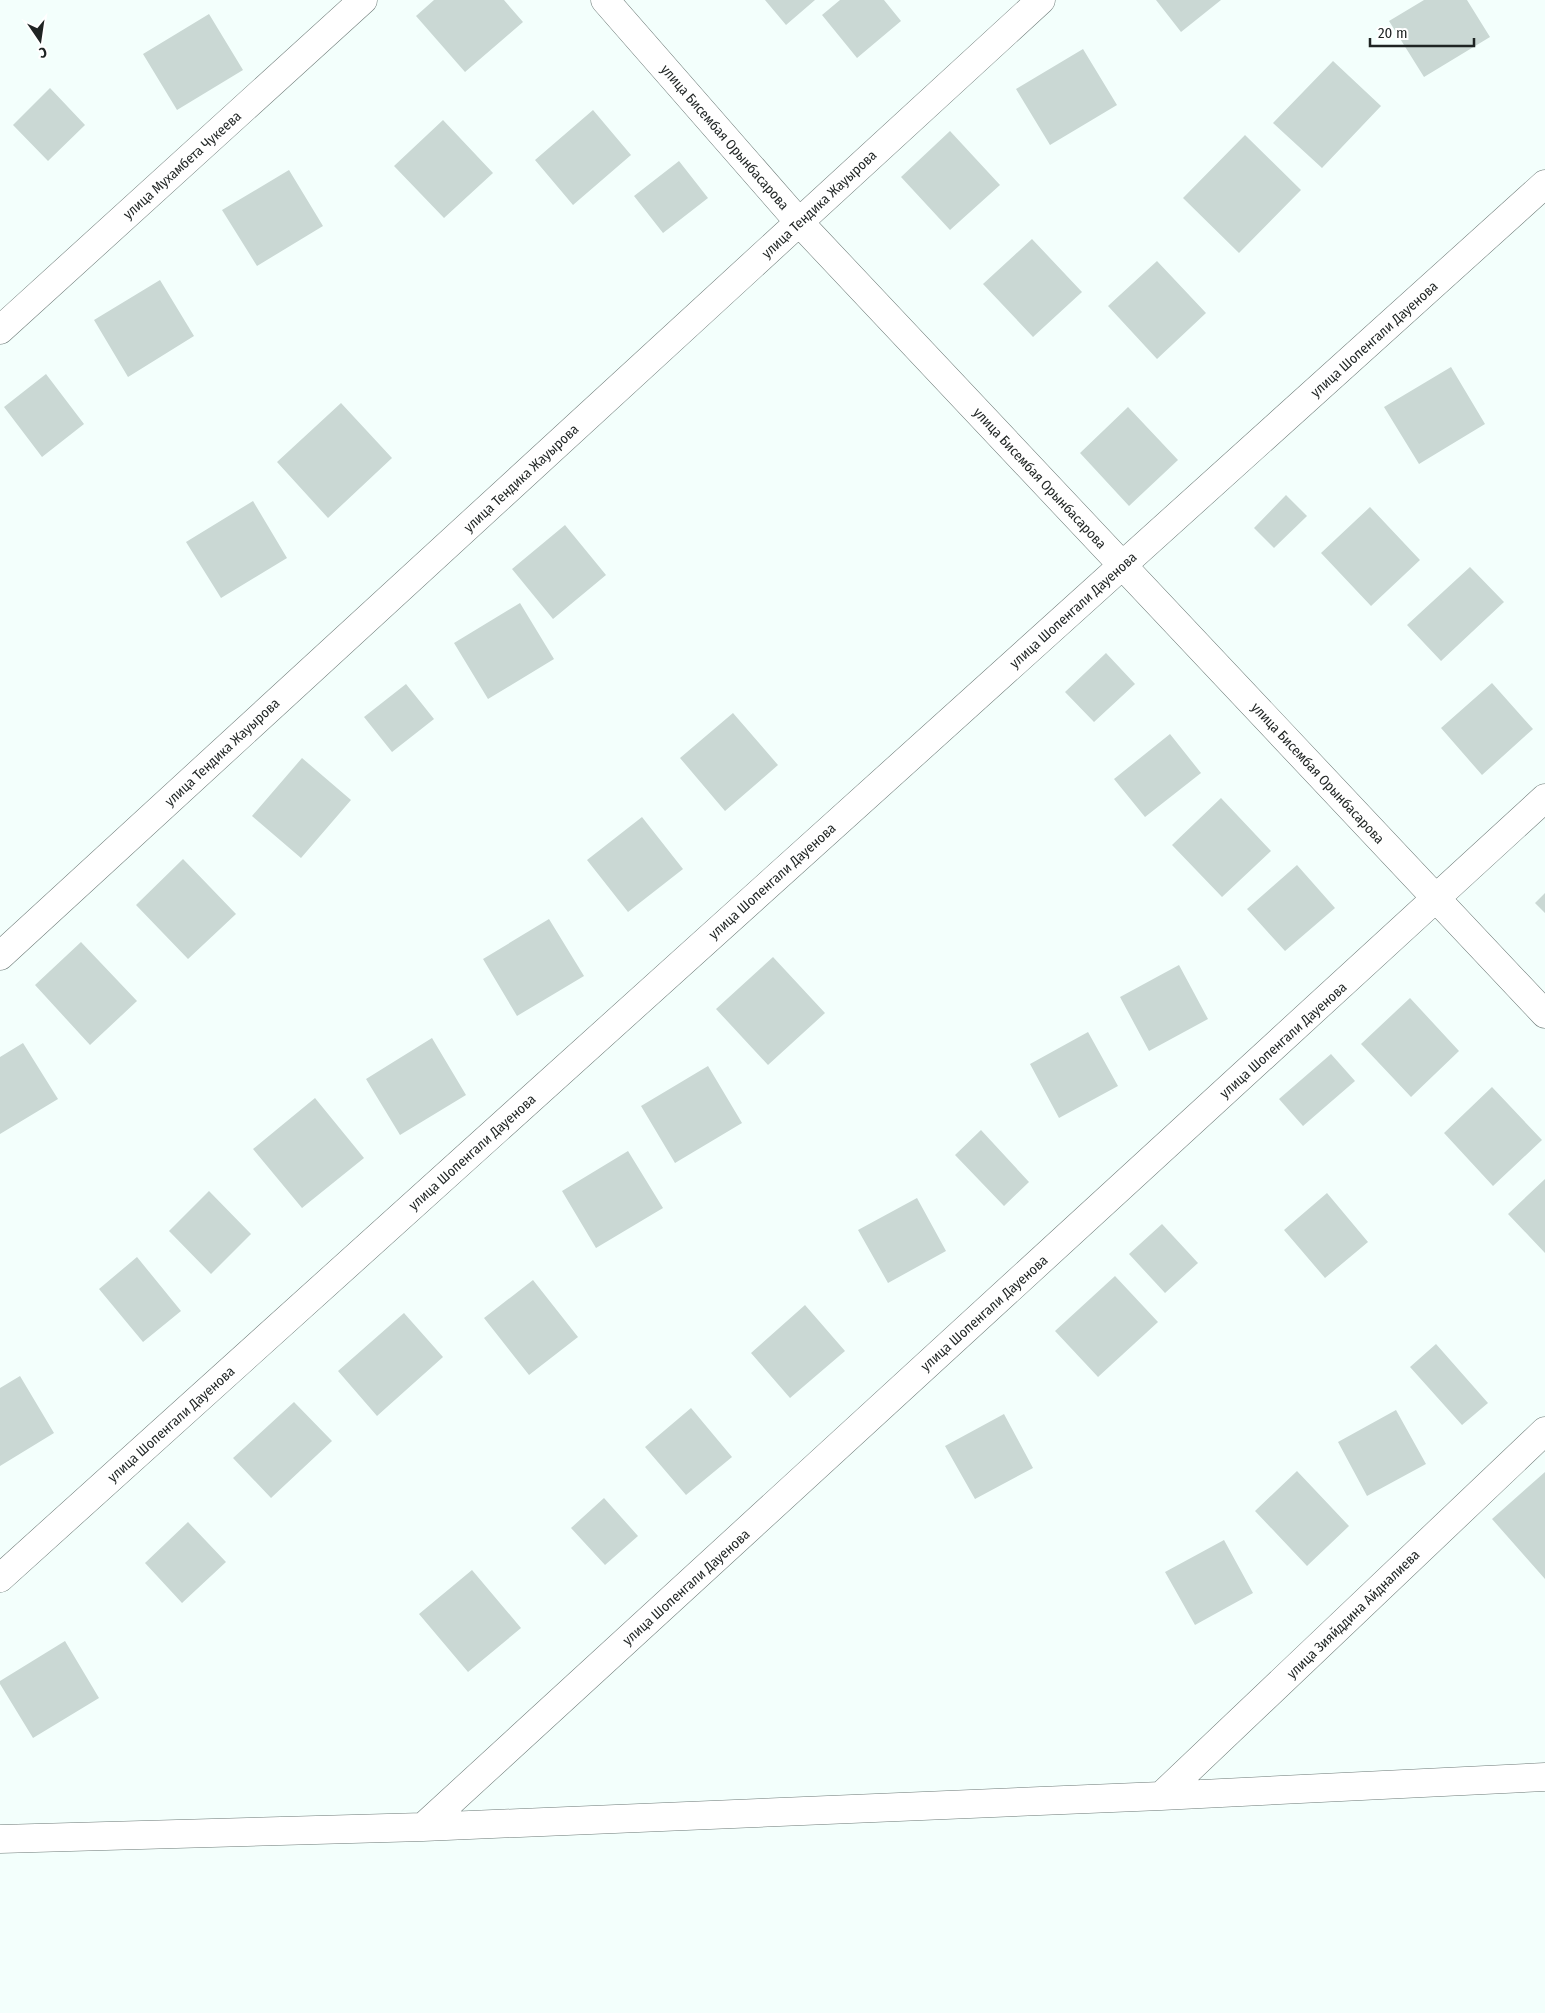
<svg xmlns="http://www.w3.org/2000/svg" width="1545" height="2013" viewBox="0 0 1545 2013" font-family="'Fira Sans Condensed',sans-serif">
	<rect width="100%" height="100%" fill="#f3fffc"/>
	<!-- building -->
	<path fill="#cad8d4" d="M434 0H504L523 22 465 72 416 16Z
		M765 0H815L786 25Z
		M840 0H884L901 21 857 58 822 15Z
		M1156 0H1221L1181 32Z
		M1424 0H1467L1490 37 1424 77 1389 21Z
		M209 14 243 70 177 110 143 54Z
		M1083 49 1117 105 1050 145 1016 89Z
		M1333 61 1381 106 1322 168 1273 123Z
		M50 88 85 125 48 161 13 125Z
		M593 110 631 155 573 205 535 160Z
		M443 120 493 173 444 218 394 166Z
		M950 131 1000 185 950 230 901 177Z
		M1245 135 1301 190 1239 253 1183 198Z
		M679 161 708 198 663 233 634 196Z
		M289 170 323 226 257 266 222 210Z
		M1032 239 1082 292 1033 337 983 284Z
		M1157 261 1206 313 1157 359 1108 306Z
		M160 280 194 336 128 377 94 320Z
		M1451 367 1485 424 1419 464 1384 407Z
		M46 374 84 424 42 457 4 407Z
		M341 403 392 458 328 518 277 462Z
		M1128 407 1178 460 1129 506 1080 453Z
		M1286 495 1307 516 1274 548 1254 528Z
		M253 501 287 558 221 598 186 542Z
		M1370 507 1420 560 1371 606 1321 553Z
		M565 525 606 575 553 619 512 569Z
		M1470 567 1504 602 1441 661 1407 625Z
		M520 603 554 659 488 699 454 643Z
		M1106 653 1135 684 1094 722 1065 692Z
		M1492 683 1533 729 1482 775 1441 728Z
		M406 684 434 719 392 752 364 717Z
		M733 713 778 765 725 811 680 758Z
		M1170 734 1201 773 1145 817 1114 779Z
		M302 758 351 800 301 858 252 816Z
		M1221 798 1271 851 1222 897 1172 845Z
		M642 817 683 869 628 912 587 860Z
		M183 859 236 914 188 959 136 905Z
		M1297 865 1335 908 1285 951 1247 909Z
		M1545 893V913L1535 903Z
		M549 919 584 976 517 1016 483 959Z
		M81 942 137 1001 90 1045 35 985Z
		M773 957 825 1013 768 1065 716 1009Z
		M1179 965 1208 1019 1149 1051 1120 997Z
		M1410 998 1459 1051 1411 1097 1361 1044Z
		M1088 1032 1118 1086 1059 1118 1030 1064Z
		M432 1038 466 1095 400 1135 366 1079Z
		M23 1043 58 1099 0 1134V1057Z
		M1331 1054 1355 1081 1303 1126 1279 1099Z
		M708 1066 742 1123 675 1163 641 1106Z
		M1492 1087 1542 1140 1493 1186 1444 1133Z
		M315 1098 364 1158 302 1208 253 1149Z
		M981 1130 1029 1182 1004 1206 955 1155Z
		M628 1151 663 1208 596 1248 562 1191Z
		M1545 1179V1253L1508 1214Z
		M209 1191 251 1234 211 1274 169 1231Z
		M1327 1193 1368 1242 1325 1278 1284 1230Z
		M917 1198 946 1251 888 1283 858 1230Z
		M1162 1224 1198 1263 1165 1293 1129 1254Z
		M137 1257 181 1311 143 1342 99 1289Z
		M1115 1276 1158 1322 1098 1377 1055 1331Z
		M533 1280 578 1337 529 1375 484 1318Z
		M805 1305 845 1351 790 1398 751 1353Z
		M404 1313 443 1357 377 1416 338 1371Z
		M1436 1344 1488 1403 1462 1425 1410 1367Z
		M20 1376 54 1433 0 1466V1388Z
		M294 1402 332 1441 271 1498 233 1458Z
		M691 1408 732 1457 686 1495 645 1447Z
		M1396 1410 1426 1464 1367 1496 1338 1442Z
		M1004 1414 1033 1468 975 1499 945 1446Z
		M1297 1471 1349 1526 1307 1566 1255 1511Z
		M1545 1472V1579L1492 1519Z
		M604 1498 638 1536 605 1565 571 1528Z
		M188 1522 226 1562 182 1603 145 1563Z
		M1224 1540 1253 1593 1195 1625 1165 1572Z
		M472 1570 521 1628 468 1672 419 1614Z
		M65 1641 99 1698 33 1738 0 1684V1681Z"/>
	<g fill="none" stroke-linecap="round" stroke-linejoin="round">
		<defs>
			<path id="minor" d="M605 0 799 222 1545 1014
				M0 330 363 0
				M0 956 1041 0
				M0 1578 1545 184
				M1161 1796 1545 1431
				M423 1827 1545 798
				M0 1839 423 1827 1161 1796 1545 1777"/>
		</defs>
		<!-- minor casing -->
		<use href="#minor" stroke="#6d7a77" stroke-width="29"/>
		<!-- minor -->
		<use href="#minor" stroke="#fff" stroke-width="28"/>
	</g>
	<g text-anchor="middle" stroke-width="4" stroke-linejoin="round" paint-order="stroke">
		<!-- street labels -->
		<g font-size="14" fill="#1f2423" stroke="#fff">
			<text transform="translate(725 137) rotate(49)" y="5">улица Бисембая Орынбасарова</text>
			<text transform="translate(182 165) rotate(-42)" y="5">улица Мухамбета Чукеева</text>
			<text transform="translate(819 204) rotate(-43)" y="5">улица Тендика Жауырова</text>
			<text transform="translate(1374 339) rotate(-42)" y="5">улица Шопенгали Дауенова</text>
			<text transform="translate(521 478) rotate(-43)" y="5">улица Тендика Жауырова</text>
			<text transform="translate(1040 478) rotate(47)" y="5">улица Бисембая Орынбасарова</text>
			<text transform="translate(1073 610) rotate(-42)" y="5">улица Шопенгали Дауенова</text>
			<text transform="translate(222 752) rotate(-43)" y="5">улица Тендика Жауырова</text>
			<text transform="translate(1318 773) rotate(47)" y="5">улица Бисембая Орынбасарова</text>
			<text transform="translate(772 881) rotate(-42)" y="5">улица Шопенгали Дауенова</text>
			<text transform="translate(1283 1040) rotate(-42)" y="5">улица Шопенгали Дауенова</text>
			<text transform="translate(472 1152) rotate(-42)" y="5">улица Шопенгали Дауенова</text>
			<text transform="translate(984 1313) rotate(-42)" y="5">улица Шопенгали Дауенова</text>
			<text transform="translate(171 1424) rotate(-42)" y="5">улица Шопенгали Дауенова</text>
			<text transform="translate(686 1587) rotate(-42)" y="5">улица Шопенгали Дауенова</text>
			<text transform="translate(1353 1614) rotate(-44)" y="5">улица Зияйддина Айдналиева</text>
		</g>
	</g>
	<!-- north arrow -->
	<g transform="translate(40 40) rotate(167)" stroke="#ffffff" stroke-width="4" paint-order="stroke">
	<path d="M0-4L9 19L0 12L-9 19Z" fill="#1f2423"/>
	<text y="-8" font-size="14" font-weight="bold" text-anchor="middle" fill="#1f2423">С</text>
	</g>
	<!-- scale -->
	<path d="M1370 38v8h104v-8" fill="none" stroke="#1f2423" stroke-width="2.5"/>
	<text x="1378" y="38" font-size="15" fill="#1f2423" stroke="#ffffff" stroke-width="4" paint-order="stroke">20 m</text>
</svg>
